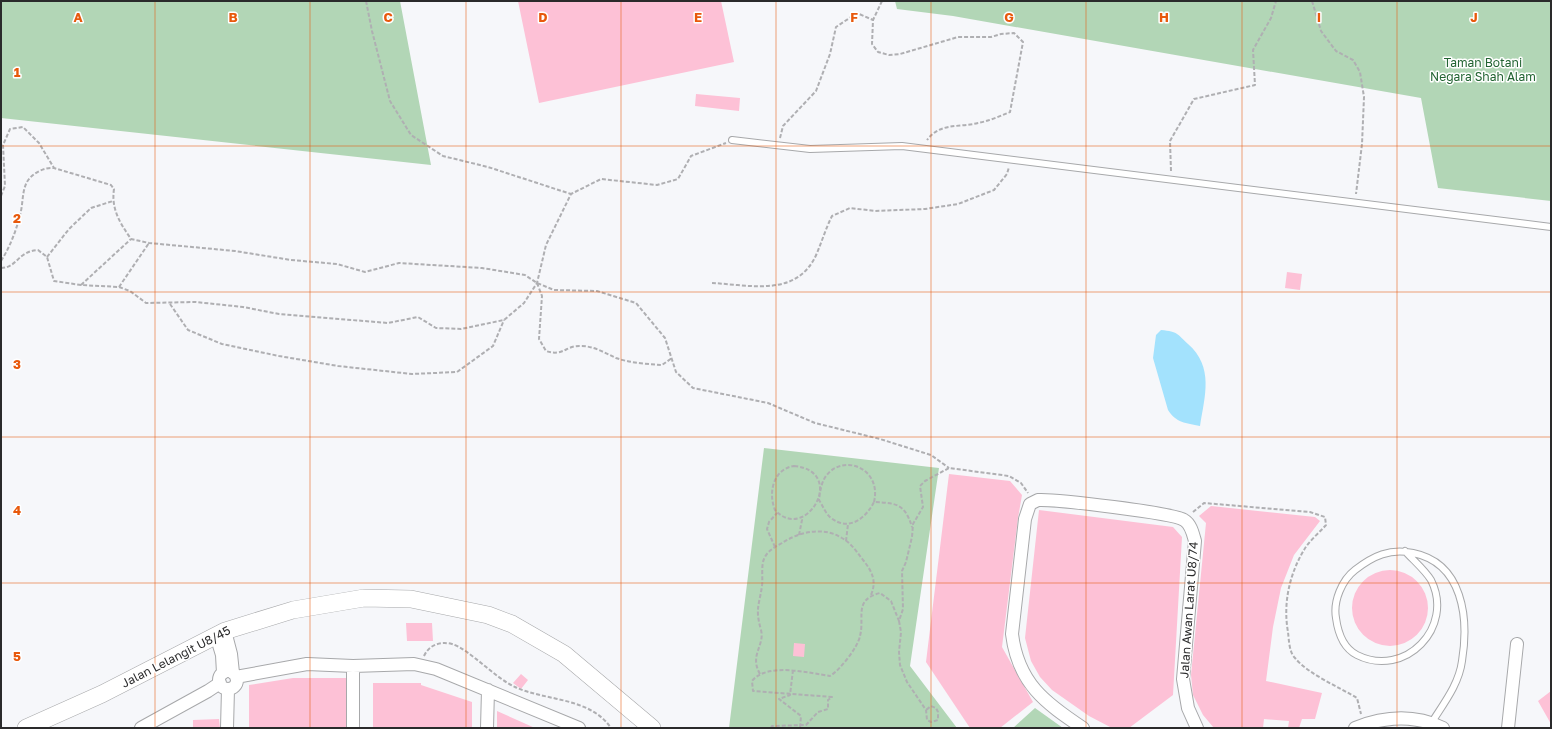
<svg xmlns="http://www.w3.org/2000/svg" width="1552" height="729" viewBox="0 0 1552 729" font-family="'Golos Text',sans-serif">
	<rect width="100%" height="100%" fill="#f6f7fa"/>
	<!-- green -->
	<path fill="#b2d6b6" d="M1 1H400L431 165 1 118Z
		M895 1H1551V201L1438 188 1421 98 953 16 897 9Z
		M764 448 939 468 910 666 957 728H729Z
		M1035 708 1063 728H1013Z"/>
	<!-- water -->
	<path fill="#a3e2fd" d="M1161 330C1179 332 1176 333 1188 344 1214 367 1205 395 1200 426 1186 423 1176 423 1168 410L1153 358 1156 335Z"/>
	<!-- building -->
	<path fill="#fdc1d6" d="M518 1H721L734 62 539 103Z
		M696 94 740 98 739 111 695 106Z
		M1287 272 1302 274 1300 290 1285 288Z
		M949 474 1010 481 1022 495 1018 518 1002 647 1033 702 1000 728H970L926 662Z
		M1211 506 1315 517 1320 521 1294 555 1281 588 1273 627 1266 681 1322 693 1315 719H1302L1299 728H1288L1289 721 1264 719 1263 728H1214L1203 715 1193 695 1191 675 1206 523 1199 516Z
		M1039 510 1173 527 1182 537 1173 695 1129 728H1112L1089 716 1052 690 1040 677 1031 661 1025 638Z
		M1352 608a38 38 0 1 1 76 0a38 38 0 1 1-76 0Z
		M406 623H432L433 641H407Z
		M794 643 805 644 804 657 793 656Z
		M521 674 528 680 521 689 513 683Z
		M293 678H346V728H249V685Z
		M373 683H421V685L472 702V728H373Z
		M1551 691V724L1538 701Z
		M497 711 535 728H497Z
		M219 719 220 728H193V720Z"/>
	<g fill="none" stroke-linecap="round" stroke-linejoin="round">
		<defs>
			<path id="lane" d="M732 140 810 149 902 146 1551 227
				M1405 551C1413 560 1425 570 1431 580 1455 627 1405 679 1357 655 1343 648 1338 633 1336 618 1333 601 1342 580 1355 570 1373 556 1390 548 1413 553 1463 563 1469 618 1462 661 1459 684 1444 703 1432 722"/>
			<path id="street" d="M225 631 231 654 233 673
				M216 635 222 655 223 673
				M353 666V728
				M219 680a9 9 0 1 1 18 0a9 9 0 1 1-18 0Z
				M236 677 307 664 353 666 414 664 436 669 579 728
				M141 728 208 691 220 683
				M227 728 228 689
				M487 728 488 690
				M1083 728C1045 703 1018 683 1012 634L1025 519 1030 504 1038 500C1055 499 1174 513 1184 520 1191 524 1193 534 1195 541L1183 679 1188 708 1197 728
				M1355 728C1385 716 1414 714 1443 728
				M1508 728 1517 644"/>
			<path id="secondary" d="M26 728 102 694 225 631 293 610 364 598 411 599 488 615 512 624 564 654 652 728"/>
		</defs>
		<!-- lane casing -->
		<use href="#lane" stroke="#a7a8aa" stroke-width="8"/>
		<!-- street casing -->
		<use href="#street" stroke="#a7a8aa" stroke-width="14"/>
		<!-- secondary casing -->
		<use href="#secondary" stroke="#a7a8aa" stroke-width="18"/>
		<!-- path -->
		<path stroke="#afafb2" stroke-width="2" stroke-dasharray="4 2" stroke-linecap="butt" d="M366 1 372 31 390 101 411 135 443 156 488 167 571 194
			M882 1 873 20 872 44 878 52 889 55 900 54 958 37H991L1001 34 1014 33 1023 42 1010 112C1000 116 989 121 978 123 958 128 941 122 927 140
			M1312 1 1321 31 1336 51 1353 60 1360 72 1364 97 1362 144 1356 194
			M780 138 783 126 816 91 830 54 836 27 857 13 873 20
			M1171 171 1170 141 1194 99 1255 85 1253 50 1271 18 1276 1
			M1 196 5 186 3 145 10 129 23 127 39 143 54 168
			M47 257 69 229 91 208 113 201
			M1 261C10 247 16 231 20 215 23 205 22 193 26 184 30 174 44 167 54 168L111 185 114 189C111 209 120 223 131 239L149 243 235 251 291 260 337 264 365 272 399 263 482 268 525 275 537 283 554 290 597 291 636 303 665 338 676 372 693 388 768 403 815 423 880 439 931 455 949 468
			M1 268C17 268 18 251 38 250L47 257 54 281 81 285 119 287 130 291 146 303 196 302 243 307 279 314 388 323 418 317 436 328 461 329 504 320 524 303 537 283 546 245 571 194 601 179 657 185 678 179 691 156 726 143
			M537 283 542 296 539 339 546 351C563 357 566 345 581 346 594 346 605 353 616 358 630 363 647 364 662 365L672 358
			M712 283C751 285 798 298 817 253 822 241 826 228 832 216L850 208 875 211 925 209 958 204 994 190 1007 174 1009 167
			M81 285 131 239
			M119 287 149 243
			M170 304 188 330 222 344 279 356 338 366 412 374 457 372 493 346 504 320
			M794 466C848 471 806 544 775 510 768 493 773 469 794 466Z
			M874 502C882 468 843 453 826 476 821 483 820 492 819 500 823 506 825 513 831 518 849 532 866 518 874 502 897 503 905 504 912 527
			M1193 512 1204 503 1310 512 1325 517 1326 525C1319 533 1309 541 1304 550 1289 575 1283 604 1288 632 1289 640 1289 652 1295 658 1308 674 1339 687 1357 698L1361 714
			M799 535 802 520 801 517
			M846 541 848 524
			M775 547 767 529 769 522 777 513
			M899 621 901 632 899 652 900 665 907 682 926 710 927 720 931 722 938 720V712L936 708 931 706 926 710
			M424 656C429 645 440 641 452 644 469 649 495 678 515 687 545 701 590 697 611 728
			M793 670 790 695 779 699 801 716 800 728
			M760 674C749 655 765 646 761 630 755 609 759 606 762 586 763 578 761 565 764 559 767 551 775 547 782 543 799 532 823 526 842 538 851 543 857 552 863 560 872 571 877 581 871 595
			M771 728 772 726 806 725 818 712 828 709V700L832 697 753 691 752 681C767 662 810 673 830 676 840 670 858 647 860 636 865 617 853 600 880 593L891 601 899 621 903 609 902 571 906 562 912 537 913 524 923 507 920 486 925 481 949 468 1009 476 1021 483 1028 493"/>
		<!-- lane -->
		<use href="#lane" stroke="#fff" stroke-width="6"/>
		<!-- street -->
		<use href="#street" stroke="#fff" stroke-width="12"/>
		<!-- secondary -->
		<use href="#secondary" stroke="#fff" stroke-width="17"/>
	</g>
	<!-- grid -->
	<path fill="none" stroke="#e8590c" stroke-width="1" stroke-opacity="0.55" d="M155 1V728M310 1V728M466 1V728M621 1V728M776 1V728M931 1V728M1086 1V728M1242 1V728M1397 1V728M1 146H1551M1 292H1551M1 437H1551M1 583H1551"/>
	<g text-anchor="middle" stroke-width="3" stroke-linejoin="round" paint-order="stroke">
		<!-- park labels -->
		<g font-size="12" fill="#226432" stroke="#fff">
			<text x="1483" y="67">Taman Botani<tspan x="1483" dy="14">Negara Shah Alam</tspan></text>
		</g>
		<!-- street labels -->
		<g font-size="12" fill="#2a2a2b" stroke="#fff">
			<text transform="translate(1189 610) rotate(-86)" y="4">Jalan Awan Larat U8/74</text>
			<text transform="translate(176 657) rotate(-27)" y="4">Jalan Lelangit U8/45</text>
		</g>
	</g>
	<g font-size="13" text-anchor="middle" font-weight="bold" fill="#e8590c" stroke="#fff" stroke-width="3" stroke-linejoin="round" paint-order="stroke">
		<text x="78" y="22">A</text>
		<text x="233" y="22">B</text>
		<text x="388" y="22">C</text>
		<text x="543" y="22">D</text>
		<text x="698" y="22">E</text>
		<text x="854" y="22">F</text>
		<text x="1009" y="22">G</text>
		<text x="1164" y="22">H</text>
		<text x="1319" y="22">I</text>
		<text x="1474" y="22">J</text>
		<text x="17" y="77">1</text>
		<text x="17" y="223">2</text>
		<text x="17" y="369">3</text>
		<text x="17" y="515">4</text>
		<text x="17" y="661">5</text>
	</g>
	<!-- border -->
	<rect width="1552" height="729" fill="none" stroke="#2a2a2b" stroke-width="4"/>
</svg>
